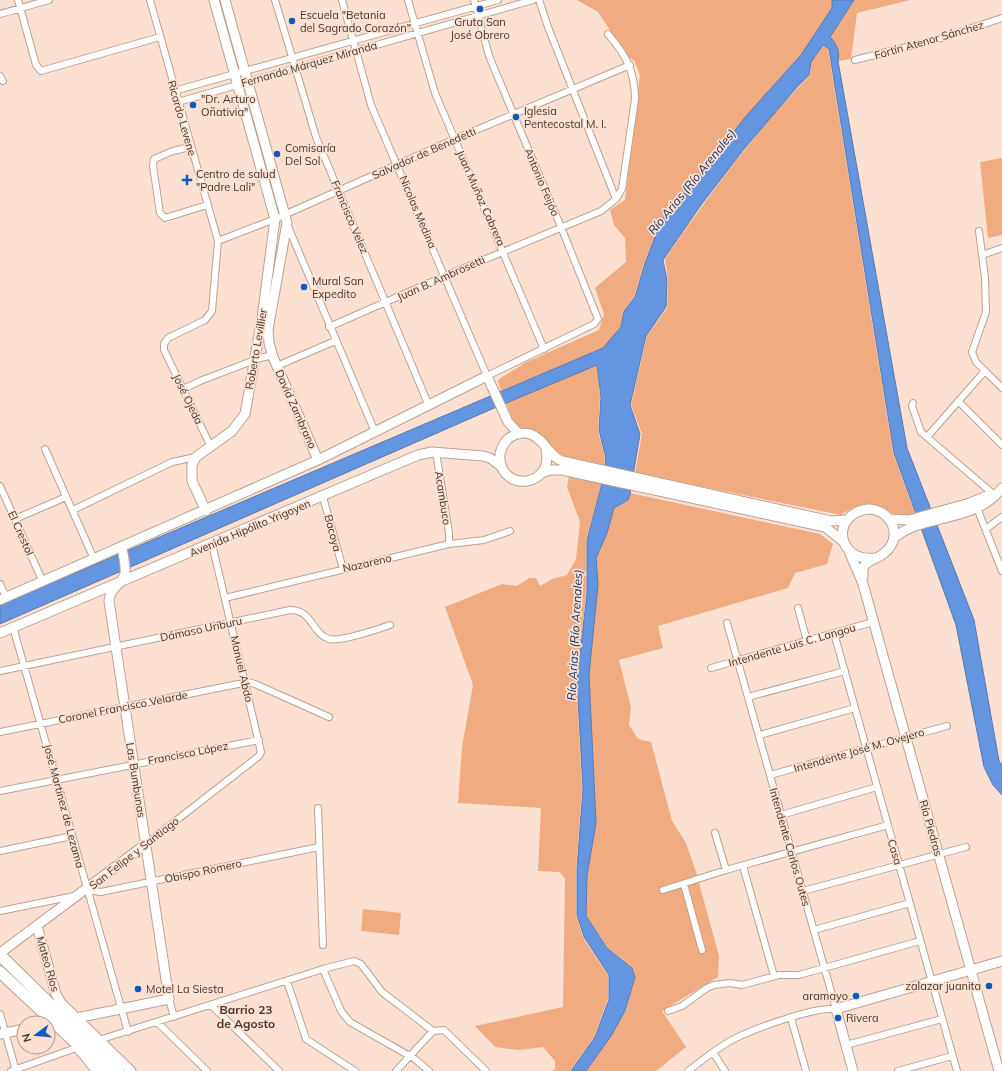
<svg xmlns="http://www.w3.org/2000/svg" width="1002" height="1071" viewBox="0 0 1002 1071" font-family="Mulish,sans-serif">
	<rect width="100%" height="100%" fill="#fce1d2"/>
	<!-- green -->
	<path fill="#f0ab81" d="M577 0H832V8L801 55 746 116 704 171 662 218 644 263 634 297 623 311 621 327 603 348 501 391 498 381C501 376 518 369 524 363L599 330 604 314 595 288 626 262 625 238 614 225 610 210 625 200 640 75 634 60 628 58 598 12Z
		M854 0H910L857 13 851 59 839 61 838 47 830 37Z
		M823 46 828 49 893 453 915 514C882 524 882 487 841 515L635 473 642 434 631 405 647 336 667 308 668 280 665 259C709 195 756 131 810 75L811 62Z
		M1002 158V235L988 238 980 162Z
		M597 365 600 397 598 431 605 459 600 489 586 540V595L576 681 582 787 576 870V915L583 938 608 975V998L594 1037 570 1071H552L555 1069V1061L543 1047 519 1050 495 1047 475 1026 563 1007 565 878 559 872 538 871 541 808 458 803 462 747 473 685 445 607 502 584 517 586 529 578H536L540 586 552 579 567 575 576 559 580 522 567 487 572 459 554 452 542 435 517 426 513 420 506 403Z
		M630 493 820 534 833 544 827 564 795 573 788 588 658 626 663 648 619 660 631 707 629 725 638 739 651 742 672 821 686 843 696 872 719 956 718 977 662 1011 686 1047 656 1071H586L611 1036 626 1011 635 977 632 967 608 948 586 916 587 875 596 823 589 675 598 584 596 558 607 533 614 508 628 501Z
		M363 909 401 913 399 935 361 931Z"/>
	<!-- water -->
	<path fill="#6495e1" stroke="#5978ac" d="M832 0H854L830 37C837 45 840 50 838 61L907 448 974 620 999 761 1002 765V795L993 785 984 767 956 625 894 453 829 49 823 45 811 62 809 75 797 87 744 149 701 205 663 260 667 280 666 307 646 336 630 405 640 434 630 494 628 500 614 508 607 533 596 558 598 584 589 675 596 823 587 875 586 916 607 948 632 968 635 977 625 1011 611 1036 586 1071H571L595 1037 609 999V975L584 937 577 915V869L583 788 577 680 587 594V540L601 487 606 459 599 430 601 397 597 365 492 409 0 624V605L603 348 621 327 624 311 635 297 645 263 662 219 704 171 746 116 801 55 832 8Z"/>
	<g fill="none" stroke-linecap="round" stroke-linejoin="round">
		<defs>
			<path id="street" d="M18 0 36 65 41 71 160 37
				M150 0 218 241 212 311 205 320 168 338 164 344V350L211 447
				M275 0 316 137 429 406
				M342 0 371 105 487 376 594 324 598 319 561 227 489 56 474 0
				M408 0 435 93 544 349
				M539 0 548 27 616 199
				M0 14 49 0
				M855 60 938 39 1002 18
				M0 76 3 81
				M174 91 498 0
				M178 102 533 0
				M190 147 173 151 154 159 153 166 160 213 165 218 207 205
				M287 224 375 432
				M979 231 985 278 986 312 972 352 976 362 1002 388
				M218 241 275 219 455 139 630 65
				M982 255 1002 248
				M329 327 445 276 601 211 616 199 622 189 635 99C635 72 626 55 608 34
				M277 366 335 341
				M183 389 200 381 260 358 269 356 273 357
				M958 401 1002 445
				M913 403 912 406 921 432 992 493
				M927 437 984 372
				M45 449 94 559
				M436 452 449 533V544
				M0 486 42 580
				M323 497 343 569
				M977 508 1002 571
				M73 510 172 462 196 457
				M15 519 66 497
				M986 529 1002 517
				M0 584 6 597
				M225 598 449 544 484 540 510 531
				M798 608 807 641
				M13 627 128 1032
				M834 633 957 1071
				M711 668 873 622
				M0 671 290 610C313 610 312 634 329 639 340 642 379 629 390 625
				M748 697 845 671
				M0 732 248 682 255 684 329 717
				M760 735 855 708
				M770 775 947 726
				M0 791 259 740
				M318 808 323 945
				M781 815 877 787
				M715 833 726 870
				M146 844 259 756 261 752 212 544
				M0 851 72 836
				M743 866 774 976
				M684 884 702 950
				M87 890 101 892 319 847
				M663 890 726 870 888 825
				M803 891 966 847
				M0 911 74 896
				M814 930 910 903
				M323 969 341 1011 350 1022 415 1059 429 1071
				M287 981 306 1039 355 1071
				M169 999 174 1017
				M211 1005 279 1071
				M668 1011 682 1006 707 988 714 985 730 983 742 985 779 975H799L920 941
				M0 1014 16 1071
				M791 1018 806 1071
				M157 1022 207 1071
				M99 1040 323 969 354 961 361 964 382 992 433 1031 444 1030 486 1071
				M846 1045 942 1019
				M714 1054 725 1071
				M11 1071 76 1048 95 1071
				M396 1071 433 1031
				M688 1071C703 1060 719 1046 736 1038 756 1028 814 1007 836 1009L727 623
				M898 1071 952 1056"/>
			<path id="secondary" d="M225 0 287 223 268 330 269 343 273 357 318 460
				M546 450C554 486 504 493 500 460 499 453 502 446 507 440 513 434 522 432 530 434 545 439 548 456 562 461L831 521 847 520
				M542 473 550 470H562L825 527 844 542
				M206 511 192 481V465L196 457 232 431 245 414 262 318 275 219 214 0
				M889 519 909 520 970 503 989 495
				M894 538C922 513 975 524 1002 488
				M849 551 863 584 999 1071
				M863 577C863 573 862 568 865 565 869 560 878 558 883 554 897 544 898 526 885 515 880 511 874 509 868 509 830 514 836 563 876 558
				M0 600 318 460 487 376 508 422 519 434
				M0 633 418 455 432 452 483 456 490 458 502 467
				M37 926 56 994 61 1003 131 1071
				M0 953 146 844
				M62 1021 169 999 109 601C110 586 123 585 125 573 126 566 123 555 122 547
				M0 1034 24 1029
				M853 1071 836 1009 1002 961"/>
			<path id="highway" d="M0 955 118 1071
				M0 972 106 1071"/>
		</defs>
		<!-- street casing -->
		<use href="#street" stroke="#bba293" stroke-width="8"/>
		<!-- secondary casing -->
		<use href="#secondary" stroke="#bba293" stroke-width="11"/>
		<!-- highway casing -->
		<use href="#highway" stroke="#bba293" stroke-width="13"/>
		<!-- street -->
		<use href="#street" stroke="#fff" stroke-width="6"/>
		<!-- secondary -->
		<use href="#secondary" stroke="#fff" stroke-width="9"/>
		<!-- highway -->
		<use href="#highway" stroke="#fff" stroke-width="11"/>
	</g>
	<!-- markers -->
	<g fill="#0c59c3" stroke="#fce1d2" stroke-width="1.5">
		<circle cx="480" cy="9" r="4"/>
		<circle cx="292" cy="21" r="4"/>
		<circle cx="193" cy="105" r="4"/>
		<circle cx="516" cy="117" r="4"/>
		<circle cx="277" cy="154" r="4"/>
		<path d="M185 174h4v4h4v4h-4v4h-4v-4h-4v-4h4z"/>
		<circle cx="304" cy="287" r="4"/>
		<circle cx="989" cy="986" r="4"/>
		<circle cx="138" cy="989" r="4"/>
		<circle cx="856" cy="996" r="4"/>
		<circle cx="838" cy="1018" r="4"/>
	</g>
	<g text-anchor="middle" stroke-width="3.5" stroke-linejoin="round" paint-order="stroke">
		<!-- poi labels -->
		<g font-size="11" fill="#403630" stroke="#fce1d2" text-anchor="start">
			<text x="300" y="19">Escuela "Betania<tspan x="300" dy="13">del Sagrado Corazón"</tspan></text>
			<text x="480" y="26" text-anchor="middle">Gruta San<tspan x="480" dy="13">José Obrero</tspan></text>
			<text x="201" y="103">"Dr. Arturo<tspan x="201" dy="13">Oñativia"</tspan></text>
			<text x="524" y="115">Iglesia<tspan x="524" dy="13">Pentecostal M. I.</tspan></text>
			<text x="285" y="152">Comisaría<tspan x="285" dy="13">Del Sol</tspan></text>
			<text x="196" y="178">Centro de salud<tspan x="196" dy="13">"Padre Lali"</tspan></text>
			<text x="312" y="285">Mural San<tspan x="312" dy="13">Expedito</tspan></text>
			<text x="981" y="990" text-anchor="end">zalazar juanita</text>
			<text x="146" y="993">Motel La Siesta</text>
			<text x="848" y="1000" text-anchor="end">aramayo</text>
			<text x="846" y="1022">Rivera</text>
		</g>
		<!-- street labels -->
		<g font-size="11" fill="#403630" stroke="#fce1d2">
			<text transform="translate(929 40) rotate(-16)" y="4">Fortín Atenor Sánchez</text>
			<text transform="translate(309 64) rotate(-16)" y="4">Fernando Márquez Miranda</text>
			<text transform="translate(182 118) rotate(74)" y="4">Ricardo Levene</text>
			<text transform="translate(424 153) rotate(-24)" y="4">Salvador de Benedetti</text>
			<text transform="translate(542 182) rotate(67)" y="4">Antonio Feijóo</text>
			<text transform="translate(481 198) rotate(66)" y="4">Juan Muñoz Cabrera</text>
			<text transform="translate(418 212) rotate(67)" y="4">Nicolas Medina</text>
			<text transform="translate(350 217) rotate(67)" y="4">Francisco Velez</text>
			<text transform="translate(441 278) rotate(-24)" y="4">Juan B. Ambrosetti</text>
			<text transform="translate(256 349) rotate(-80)" y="4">Roberto Levillier</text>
			<text transform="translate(188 399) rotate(64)" y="4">José Ojeda</text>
			<text transform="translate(296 409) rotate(66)" y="4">David Zambrano</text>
			<text transform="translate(443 498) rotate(81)" y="4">Acambuco</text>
			<text transform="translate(250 528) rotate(-23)" y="4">Avenida Hipólito Yrigoyen</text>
			<text transform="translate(21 533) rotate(66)" y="4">El Crestol</text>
			<text transform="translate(333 533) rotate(75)" y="4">Bacoya</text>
			<text transform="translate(367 563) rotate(-13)" y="4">Nazareno</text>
			<text transform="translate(201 629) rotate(-12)" y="4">Dámaso Uriburu</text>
			<text transform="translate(792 645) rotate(-16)" y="4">Intendente Luis C. Langou</text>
			<text transform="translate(242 669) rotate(77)" y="4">Manuel Abdo</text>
			<text transform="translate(123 707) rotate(-11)" y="4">Coronel Francisco Velarde</text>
			<text transform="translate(859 750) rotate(-16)" y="4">Intendente José M. Ovejero</text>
			<text transform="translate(188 753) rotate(-11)" y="4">Francisco López</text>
			<text transform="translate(136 780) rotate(81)" y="4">Las Bumbunas</text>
			<text transform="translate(64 806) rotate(75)" y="4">José Martínez de Lezama</text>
			<text transform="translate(931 828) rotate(74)" y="4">Río Piedras</text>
			<text transform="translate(790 847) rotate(74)" y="4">Intendente Carlos Outes</text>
			<text transform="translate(895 852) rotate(74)" y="4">Casa</text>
			<text transform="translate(134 853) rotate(-38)" y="4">San Felipe y Santiago</text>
			<text transform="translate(203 871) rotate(-12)" y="4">Obispo Romero</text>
			<text transform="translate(48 964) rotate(74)" y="4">Mateo Ríos</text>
		</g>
		<!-- water labels -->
		<g font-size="12" font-style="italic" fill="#0b2a5a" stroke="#fce1d2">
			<text transform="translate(692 182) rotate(-51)" y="4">Río Arias (Río Arenales)</text>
			<text transform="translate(575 635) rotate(-87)" y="4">Río Arias (Río Arenales)</text>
		</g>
		<!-- neighbourhood labels -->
		<g font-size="12" font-weight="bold" fill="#4b372a" stroke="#fce1d2">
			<text x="246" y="1014">Barrio 23<tspan x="246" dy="14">de Agosto</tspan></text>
		</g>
	</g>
	<!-- north arrow -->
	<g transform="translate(36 1035) rotate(254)"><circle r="19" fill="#fce1d2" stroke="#b19d91"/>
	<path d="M0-3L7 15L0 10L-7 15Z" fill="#0c59c3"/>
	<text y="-6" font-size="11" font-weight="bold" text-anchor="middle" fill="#403630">N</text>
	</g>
</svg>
